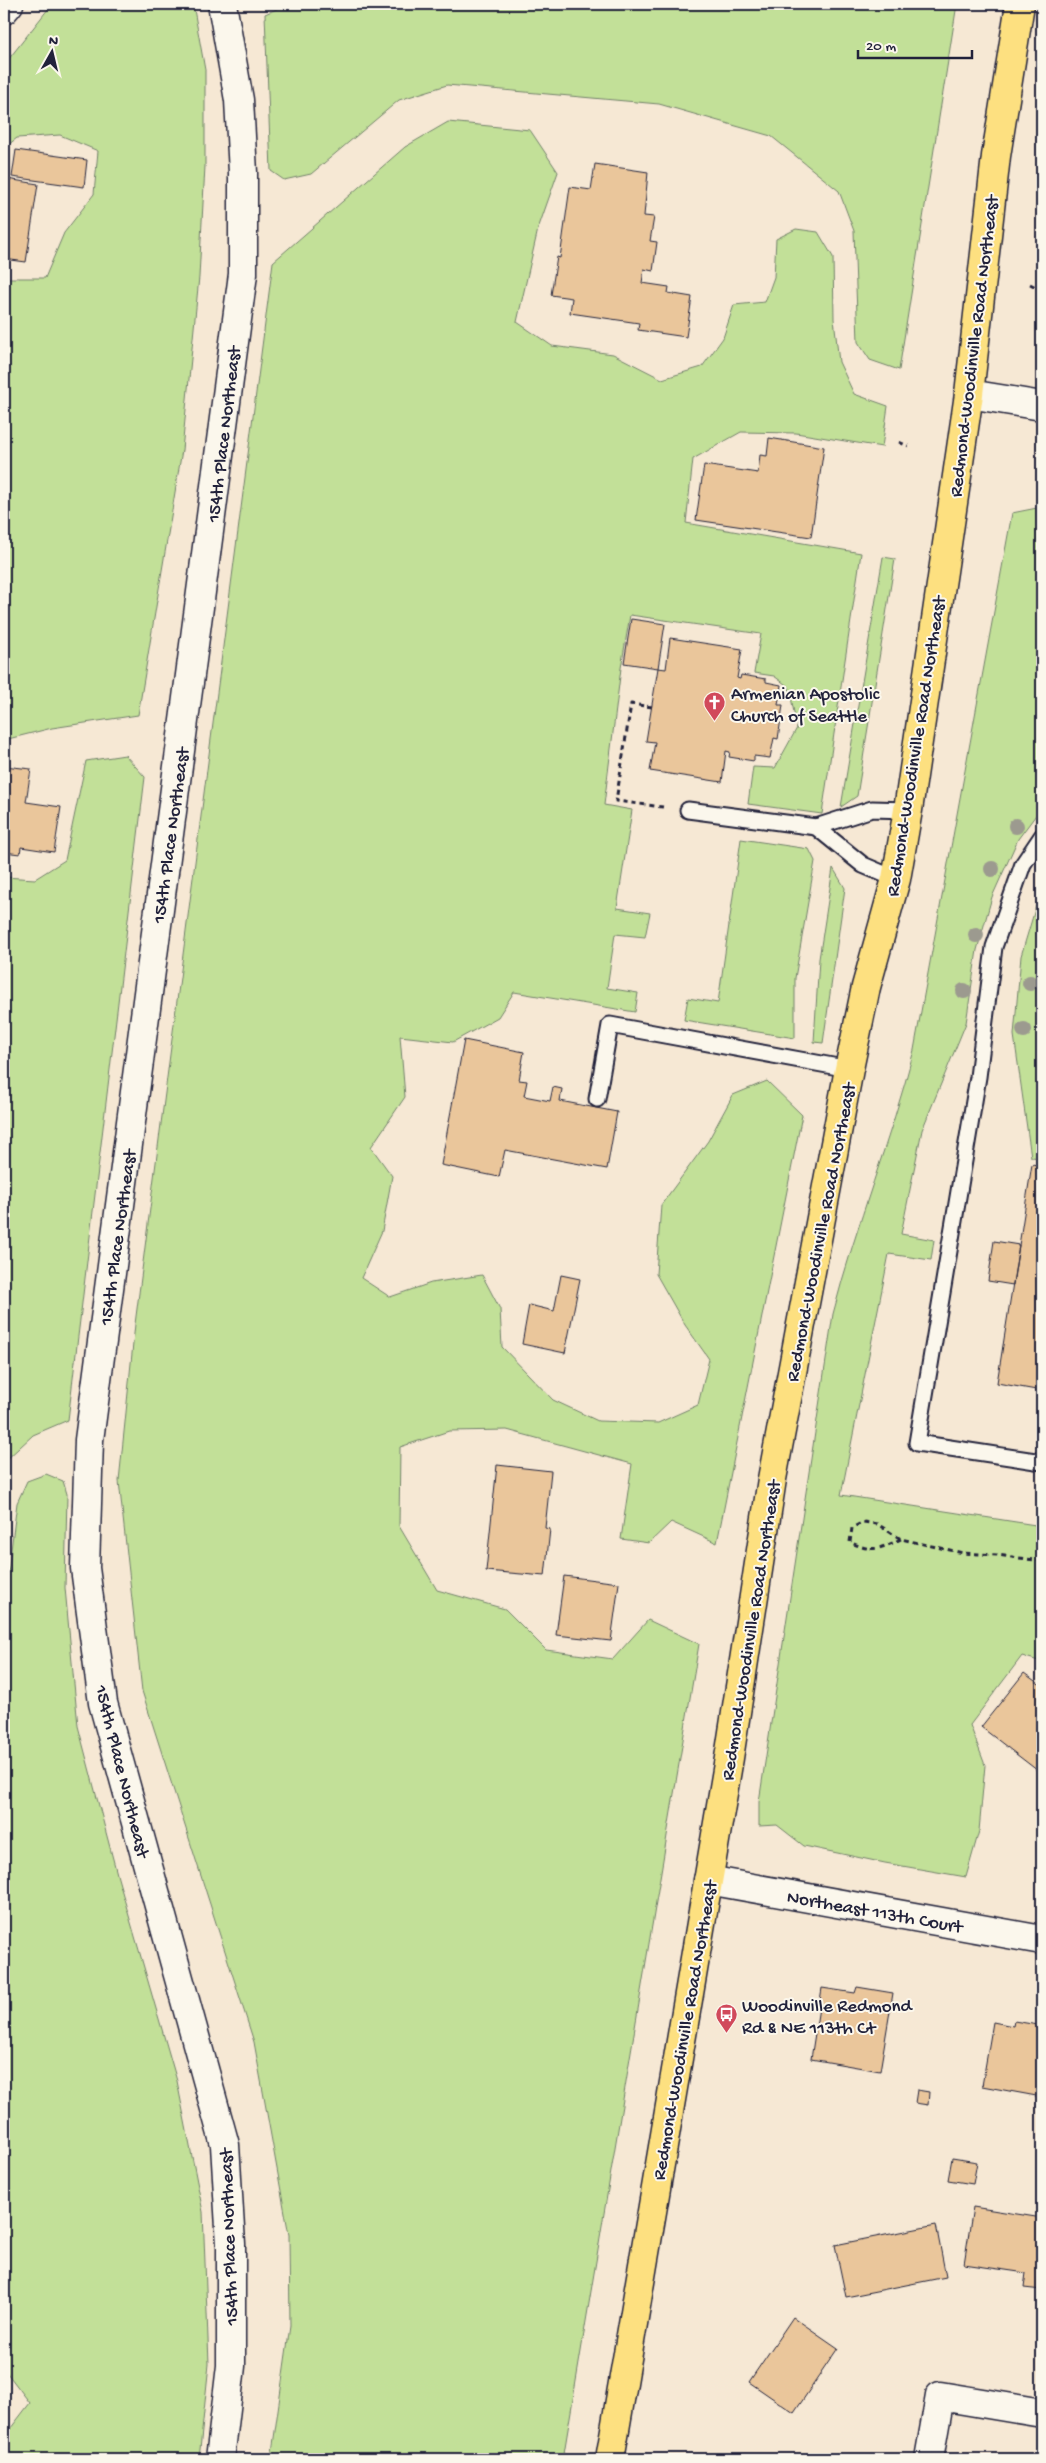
<svg xmlns="http://www.w3.org/2000/svg" width="1046" height="2463" viewBox="0 0 1046 2463" font-family="'Gochi Hand',sans-serif">
	<rect width="100%" height="100%" fill="#f6e8d4"/>
	<filter id="ink" filterUnits="userSpaceOnUse"><feTurbulence type="fractalNoise" baseFrequency=".02" numOctaves="2"/><feDisplacementMap in="SourceGraphic" scale="10" xChannelSelector="R" yChannelSelector="G"/><feConvolveMatrix kernelMatrix="1 2 1 2 8 2 1 2 1" color-interpolation-filters="sRGB"/></filter>
	<g filter="url(#ink)">
		<!-- green -->
		<path fill="#c2e098" stroke="#72816a" d="M52 4H193L205 70V166L199 277 182 450 138 715 52 728 4 740V278H45L64 233 94 194 98 151 60 135 17 138 4 148V65Z
			M288 4H957L899 370 870 360 858 342 854 231 839 191 771 136 659 104 447 85 399 100 311 174 284 180 271 171 265 14Z
			M448 122 530 130 558 172 538 229 517 322 552 346 613 354 662 379 702 367 723 338 734 305 765 302 774 277 776 239 796 229 818 232 833 257 834 319 839 362 854 394 888 406 882 447 796 433 741 432 693 459 686 523 861 553 822 814 748 804 753 767 775 768 797 728 789 687 774 676 754 673 761 634 630 615 621 668 604 805 632 810 617 908 650 913 645 937 615 934 607 988 638 993 635 1012 514 992 498 1017 453 1042 400 1036 405 1097 371 1147 392 1176 382 1231 361 1278 390 1297 431 1283 482 1275 500 1309 502 1347 553 1400 598 1421 658 1423 698 1405 709 1359 685 1325 656 1274 661 1205 708 1141 733 1095 767 1081 802 1115 717 1543 671 1522 649 1543 621 1539 632 1464 507 1430 449 1431 400 1447 399 1526 437 1590 505 1609 546 1650 613 1659 648 1620 699 1644 563 2459H271L290 2326 289 2235 254 2042 142 1691 119 1481 135 1324 273 262 405 147Z
			M1042 507V807L1018 839 992 897 977 950 966 1023 922 1130 901 1234 934 1240 931 1260 889 1254 841 1495 1042 1526V1662L1022 1656 970 1725 985 1765 979 1831 966 1877 885 1863 804 1846 777 1825 759 1826V1802L833 1314C856 1224 891 1139 914 1050L1012 513Z
			M883 557 895 559 857 796 841 807Z
			M125 755 145 777 68 1420 33 1435 6 1460 4 1465V877L35 879 65 860 86 761Z
			M741 839 809 849 815 861 795 978V1038L684 1020 688 998 718 1003Z
			M833 868 845 888 823 1043 814 1042 819 959Z
			M1042 886V1158L1031 1157 1014 1035 1021 956Z
			M46 1474 63 1481 67 1494 65 1588 78 1726 118 1878 177 2081 203 2212 209 2364 199 2459H4V2437L30 2403 4 2369V1605L17 1503 27 1481Z"/>
		<!-- building -->
		<path fill="#eac69b" stroke="#22223b" d="M16 150 87 160 84 187 12 177Z
			M595 164 648 172 644 216 654 217 650 241 657 242 653 271 644 269 642 283 669 287 668 293 692 297 686 337 638 330 639 323 570 313 572 298 551 295 557 257 560 258 570 187 591 190Z
			M7 179 38 184 26 262 4 259V205Z
			M769 438 824 447 811 537 696 520 704 465 758 473 760 455 767 456Z
			M631 619 665 624 658 668 624 663Z
			M670 638 742 649 737 678 740 679 741 675 766 679V682L781 685 778 705H783L778 739 774 738 770 758 754 756V761L729 757 730 752 726 751 722 782 650 771 655 742 646 741 658 668 666 669Z
			M4 766 31 769 26 802 61 807 54 852 21 847 20 854 4 852Z
			M464 1040 524 1052 519 1080 527 1081 524 1096 550 1101 553 1087 562 1089 560 1101 617 1112 607 1169 505 1150 499 1177 441 1165Z
			M1032 1164 1042 1166V1391L997 1383Z
			M994 1241 1019 1245 1013 1285 988 1281Z
			M561 1275 580 1279 565 1353 522 1344 529 1305 554 1311Z
			M497 1465 551 1471 545 1528 550 1529 545 1576 486 1571Z
			M564 1576 619 1583 611 1641 556 1635Z
			M1024 1673 1042 1686V1774L981 1727Z
			M857 1987 893 1993 880 2071 811 2059 822 1988 855 1993Z
			M1014 2021 1038 2025 1037 2031 1042 2032V2097L982 2086 993 2022 1013 2026Z
			M917 2090 929 2092 928 2105 915 2103Z
			M952 2158 977 2162 973 2184 948 2180Z
			M973 2207 1042 2218V2290L1024 2288 1026 2273 964 2264Z
			M936 2225 946 2277 846 2297 835 2245Z
			M793 2317 838 2348 794 2413 749 2382Z
			M745 2454 781 2459H744Z"/>
		<g fill="none" stroke-linecap="round" stroke-linejoin="round">
			<defs>
				<path id="lane" d="M688 810 816 827 872 809 908 810
					M816 827 863 865 896 879
					M1042 836 1023 864 994 947 978 1077 917 1443 1042 1462
					M597 1099 610 1025 849 1069"/>
				<path id="street" d="M4 10 9 4
					M708 1880 1042 1940
					M220 2459 231 2366V2244L225 2145 103 1703 85 1568 89 1440 243 274V173L239 100 222 4
					M929 2459 940 2396 1042 2413"/>
				<path id="secondary" d="M969 394 1042 406"/>
				<path id="primary" d="M610 2459 729 1758 772 1479 849 1069 866 987 896 879 908 810 969 394 996 156 1020 4"/>
			</defs>
			<!-- lane casing -->
			<use href="#lane" stroke="#22223b" stroke-width="19"/>
			<!-- street casing -->
			<use href="#street" stroke="#22223b" stroke-width="31"/>
			<!-- secondary casing -->
			<use href="#secondary" stroke="#22223b" stroke-width="31"/>
			<!-- primary casing -->
			<use href="#primary" stroke="#22223b" stroke-width="31"/>
			<!-- path -->
			<path stroke="#22223b" stroke-width="3" stroke-dasharray="5 4" stroke-linecap="butt" d="M1030 284 1042 290
				M899 442 908 446
				M652 707 631 704 616 801 663 807
				M901 1539C880 1549 872 1553 850 1542L852 1528 863 1522 877 1524 901 1539 963 1553 997 1555 1042 1561"/>
			<!-- lane -->
			<use href="#lane" stroke="#fbf7ec" stroke-width="15"/>
			<!-- street -->
			<use href="#street" stroke="#fbf7ec" stroke-width="28"/>
			<!-- secondary -->
			<use href="#secondary" stroke="#fbf7ec" stroke-width="28"/>
			<!-- primary -->
			<use href="#primary" stroke="#fde080" stroke-width="28"/>
		</g>
		<!-- trees -->
		<g fill="#9c9a8f">
			<circle cx="1016" cy="826" r="8"/>
			<circle cx="992" cy="869" r="8"/>
			<circle cx="976" cy="935" r="8"/>
			<circle cx="1030" cy="983" r="8"/>
			<circle cx="964" cy="991" r="8"/>
			<circle cx="1024" cy="1030" r="8"/>
		</g>
	</g>
	<!-- icons -->
	<defs>
		<symbol id="church-pin" viewBox="-11 -11 22 30"><path d="M0 17L-7.5 6A9.5 9.5 0 1 1 7.5 6Z" fill="#d1495b" stroke="#fbf7ec"/><path d="M-1.2-6h2.4v3.5h3.3v2.4h-3.3V6h-2.4V-.1h-3.3v-2.4h3.3Z" fill="#fff"/></symbol>
		<symbol id="bus-pin" viewBox="-11 -11 22 30"><path d="M0 17L-7.5 6A9.5 9.5 0 1 1 7.5 6Z" fill="#d1495b" stroke="#fbf7ec"/><path d="M-5-6H5V4H4V6H2V4H-2V6H-4V4H-5ZM-3.5-4V0h7V-4ZM-3.5 1.2v1.5H-2V1.2ZM2 1.2v1.5H3.5V1.2Z" fill="#fff"/></symbol>
	</defs>
	<g fill-rule="evenodd">
		<use href="#church-pin" x="702" y="690" width="25" height="34"/>
		<use href="#bus-pin" x="714" y="2002" width="25" height="34"/>
	</g>
	<g text-anchor="middle" stroke-width="4" stroke-linejoin="round" paint-order="stroke">
		<!-- street labels -->
		<g font-size="19" fill="#22223b" stroke="#fbf7ec">
			<text transform="translate(972 346) rotate(-83)" y="7">Redmond-Woodinville Road Northeast</text>
			<text transform="translate(222 434) rotate(-83)" y="7">154th Place Northeast</text>
			<text transform="translate(914 746) rotate(-81)" y="7">Redmond-Woodinville Road Northeast</text>
			<text transform="translate(169 835) rotate(-82)" y="7">154th Place Northeast</text>
			<text transform="translate(819 1232) rotate(-79)" y="7">Redmond-Woodinville Road Northeast</text>
			<text transform="translate(116 1237) rotate(-82)" y="7">154th Place Northeast</text>
			<text transform="translate(749 1630) rotate(-81)" y="7">Redmond-Woodinville Road Northeast</text>
			<text transform="translate(124 1771) rotate(76)" y="7">154th Place Northeast</text>
			<text transform="translate(875 1910) rotate(10)" y="7">Northeast 113th Court</text>
			<text transform="translate(683 2030) rotate(-80)" y="7">Redmond-Woodinville Road Northeast</text>
			<text transform="translate(227 2237) rotate(-92)" y="7">154th Place Northeast</text>
		</g>
		<!-- poi labels -->
		<g font-size="19" fill="#22223b" stroke="#fbf7ec" text-anchor="start">
			<text x="731" y="699">Armenian Apostolic<tspan x="731" dy="22">Church of Seattle</tspan></text>
			<text x="742" y="2011">Woodinville Redmond<tspan x="742" dy="22">Rd &amp; NE 113th Ct</tspan></text>
		</g>
	</g>
	<!-- margin -->
	<rect width="1046" height="2463" fill="none" stroke="#fbf7ec" stroke-width="20"/>
	<rect x="10" y="10" width="1026" height="2443" fill="none" stroke="#22223b" stroke-width="2" filter="url(#ink)"/>
	<!-- north arrow -->
	<g transform="translate(52 52) rotate(8)" stroke="#fbf7ec" stroke-width="4" paint-order="stroke">
	<path d="M0-4L9 19L0 12L-9 19Z" fill="#22223b"/>
	<text y="-8" font-size="14" font-weight="bold" text-anchor="middle" fill="#22223b">N</text>
	</g>
	<!-- scale -->
	<path d="M858 50v8h114v-8" fill="none" stroke="#22223b" stroke-width="2.5"/>
	<text x="866" y="50" font-size="15" fill="#22223b" stroke="#fbf7ec" stroke-width="4" paint-order="stroke">20 m</text>
</svg>
